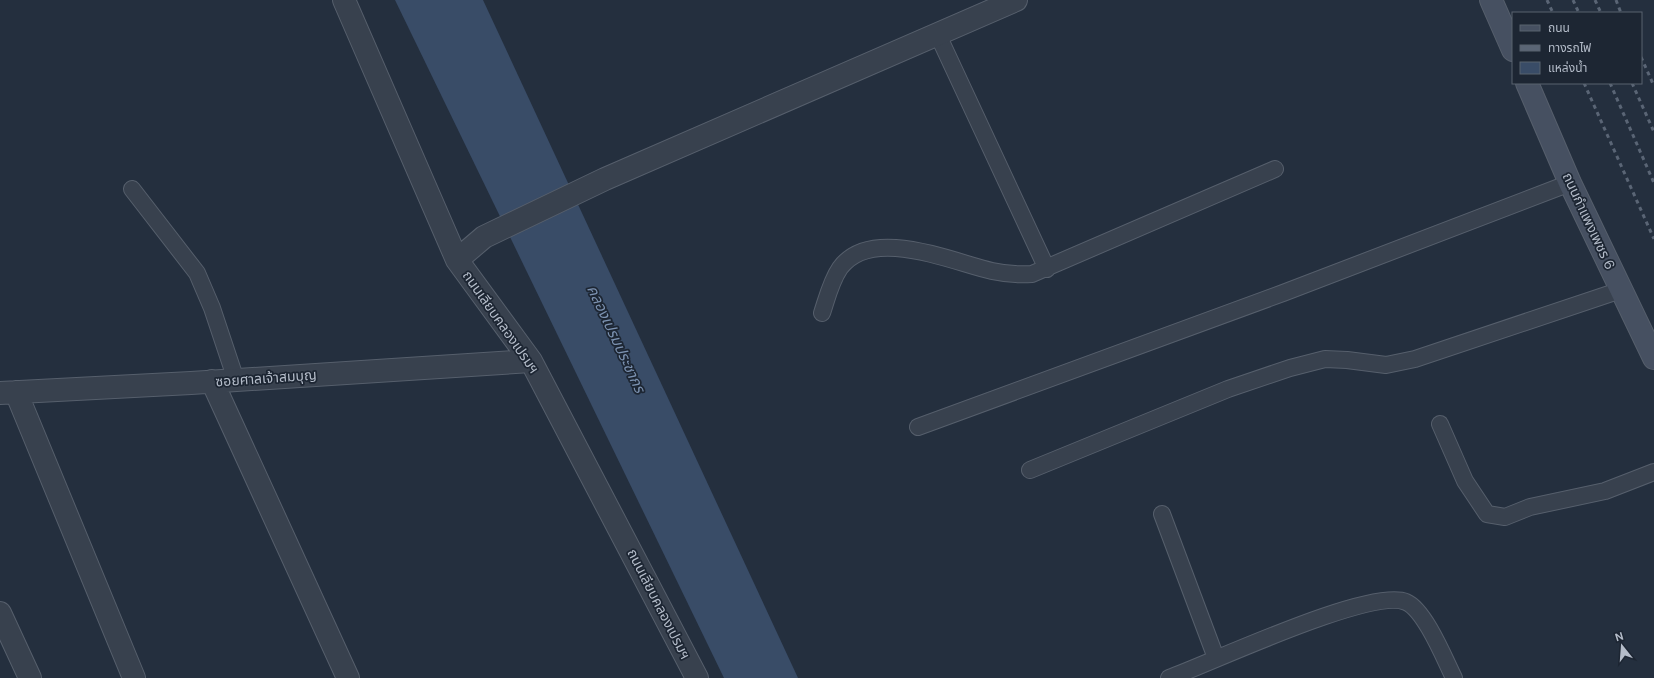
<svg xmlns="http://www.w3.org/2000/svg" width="1654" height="678" viewBox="0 0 1654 678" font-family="'DM Sans','Noto Sans Thai',sans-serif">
	<rect width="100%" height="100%" fill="#242f3e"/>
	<!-- water -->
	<path fill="#394c67" d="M395 0H483L798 678H724Z"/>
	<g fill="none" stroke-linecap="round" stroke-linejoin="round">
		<defs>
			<path id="service" d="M938 35 1047 269
				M132 189 197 273 212 308 236 380
				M822 313C827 298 831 281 840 268 871 225 952 262 992 271 1006 274 1018 275 1032 274L1275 169
				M1440 424 1465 481 1487 514 1505 517 1530 507 1605 491 1654 472
				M918 427 1283 293 1570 183
				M1030 470 1228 389 1290 368 1325 359 1347 360 1386 365 1415 359 1621 290
				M1162 514 1216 658
				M1169 678C1211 663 1371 587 1406 602 1425 610 1445 660 1454 678"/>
			<path id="minor" d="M344 0 457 260 531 361 697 678
				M457 260 484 237 605 179 1016 0
				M212 381 348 678
				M16 392 134 678
				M0 393 191 383 531 361
				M0 613 30 678"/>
			<path id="secondary" d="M1491 0 1513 50
				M1527 83 1570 183 1654 358"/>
		</defs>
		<!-- service casing -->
		<use href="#service" stroke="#565f6c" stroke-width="18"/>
		<!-- minor casing -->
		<use href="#minor" stroke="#565f6c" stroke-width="24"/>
		<!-- secondary casing -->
		<use href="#secondary" stroke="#565f6c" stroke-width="24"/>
		<!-- service -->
		<use href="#service" stroke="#38414e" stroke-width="16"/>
		<!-- minor -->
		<use href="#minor" stroke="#38414e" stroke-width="22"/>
		<!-- secondary -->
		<use href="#secondary" stroke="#465061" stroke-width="22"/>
		<!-- rail -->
		<path stroke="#5a6575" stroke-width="3" stroke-dasharray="4 4" stroke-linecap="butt" d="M1547 0 1553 13
			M1573 0 1579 13
			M1595 0 1601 13
			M1616 0 1621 13
			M1641 57 1654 86
			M1584 83 1654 239
			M1610 83 1654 183
			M1632 83 1654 132"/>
	</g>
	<g text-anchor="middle" stroke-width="3.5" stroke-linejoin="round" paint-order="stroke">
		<!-- street labels -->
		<g font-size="14" fill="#b4bcc9" stroke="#1d2633">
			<text transform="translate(1589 221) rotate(65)" y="5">ถนนกำแพงเพชร 6</text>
			<text transform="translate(501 322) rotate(55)" y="5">ถนนเลียบคลองเปรมฯ</text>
			<text transform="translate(266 378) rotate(-4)" y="5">ซอยศาลเจ้าสมบุญ</text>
			<text transform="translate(659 604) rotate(63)" y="5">ถนนเลียบคลองเปรมฯ</text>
		</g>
		<!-- water labels -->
		<g font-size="15" font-style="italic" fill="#7c92b1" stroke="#1d2633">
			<text transform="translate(616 339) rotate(65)" y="5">คลองเปรมประชากร</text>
		</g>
	</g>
	<!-- legend -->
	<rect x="1512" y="12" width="130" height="72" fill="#1d2633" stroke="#59626f"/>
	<rect x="1520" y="25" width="20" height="6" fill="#465061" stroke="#59626f"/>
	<text x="1548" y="32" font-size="12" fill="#b4bcc9">ถนน</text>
	<rect x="1520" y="45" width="20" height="6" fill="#5a6575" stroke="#59626f"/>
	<text x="1548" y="52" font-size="12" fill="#b4bcc9">ทางรถไฟ</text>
	<rect x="1520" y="62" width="20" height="12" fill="#394c67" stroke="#59626f"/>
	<text x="1548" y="72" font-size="12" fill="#b4bcc9">แหล่งน้ำ</text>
	<!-- north arrow -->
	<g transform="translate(1622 646) rotate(343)" stroke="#1d2633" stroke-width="3" paint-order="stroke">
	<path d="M0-3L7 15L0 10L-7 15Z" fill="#b4bcc9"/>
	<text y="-6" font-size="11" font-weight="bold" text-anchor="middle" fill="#b4bcc9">N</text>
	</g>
</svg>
